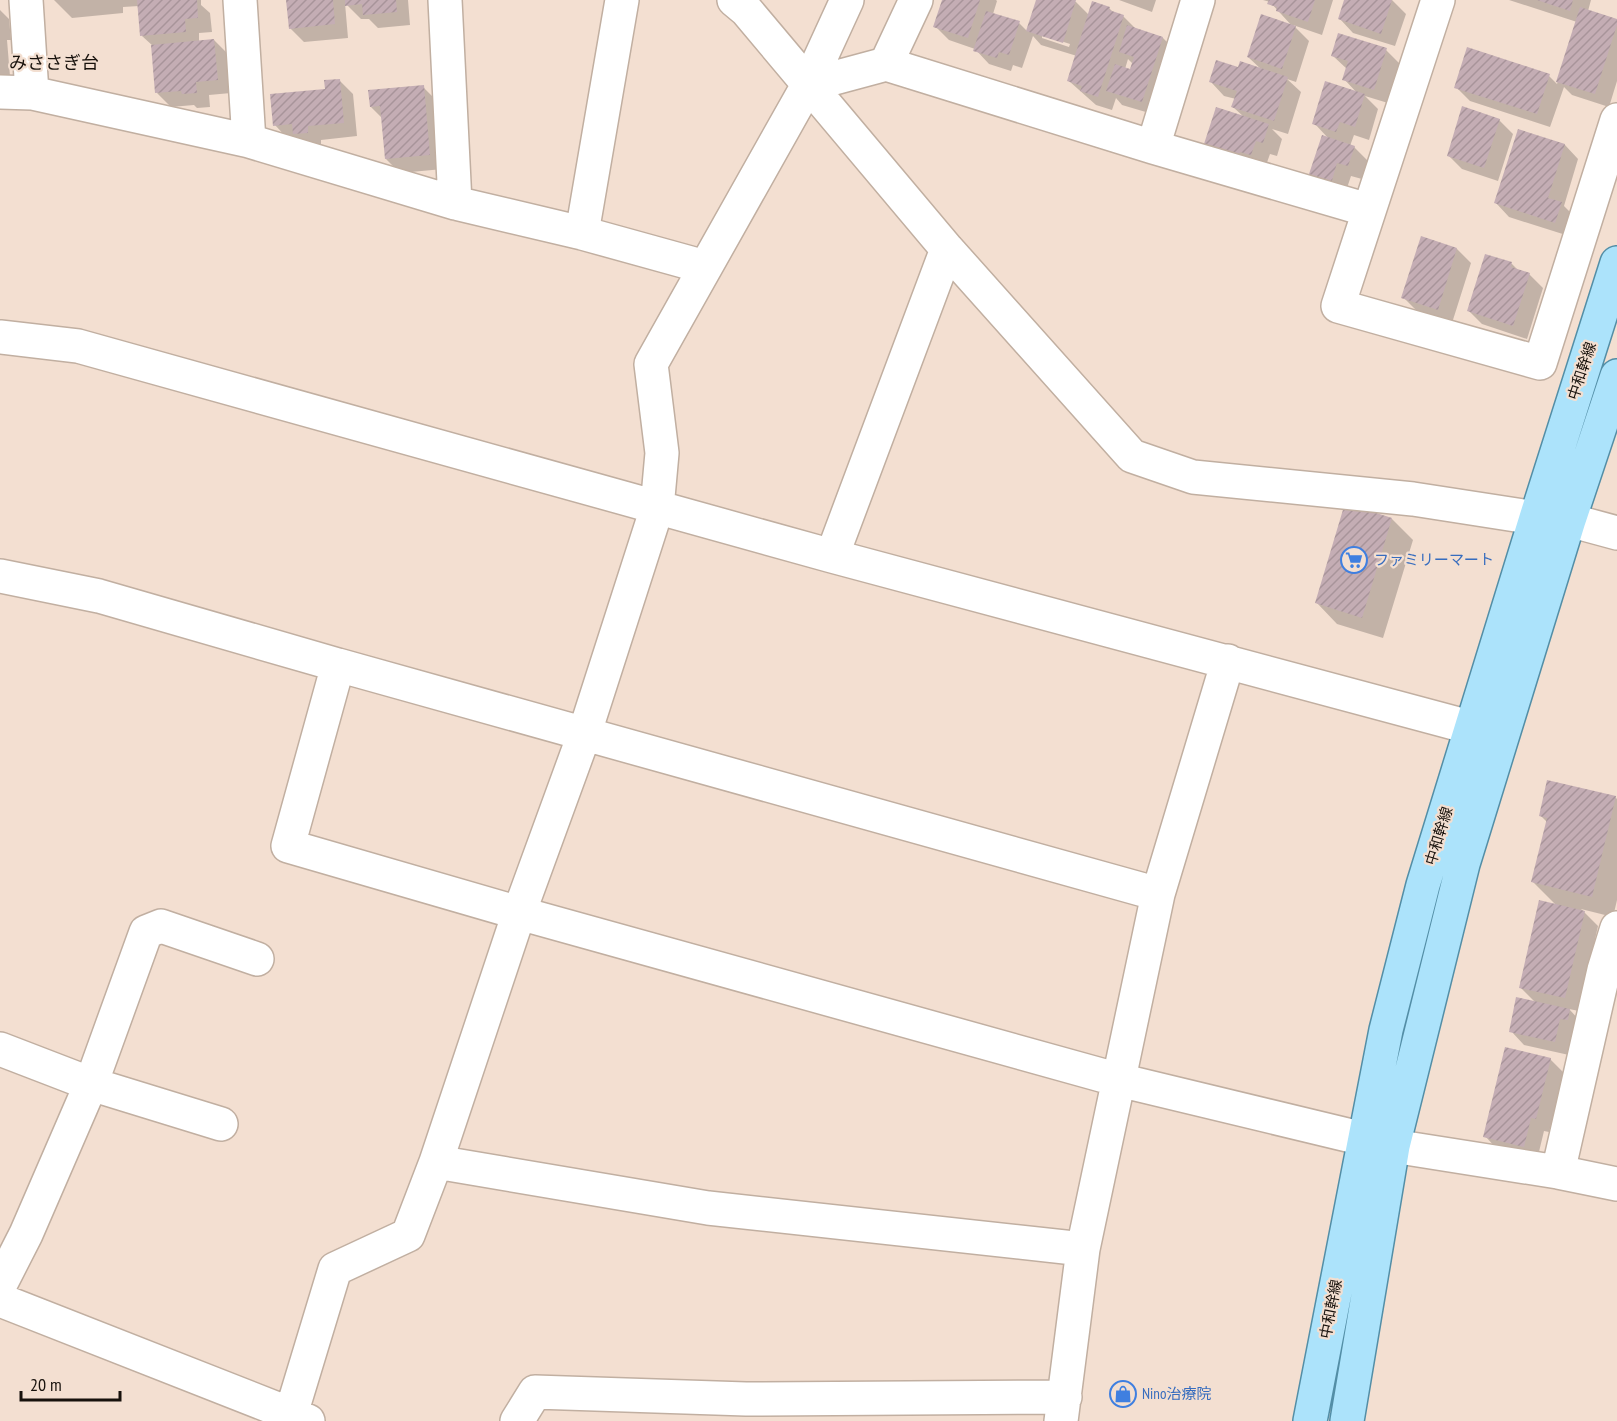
<svg xmlns="http://www.w3.org/2000/svg" width="1617" height="1421" viewBox="0 0 1617 1421" font-family="'PT Sans Narrow','Noto Sans JP',sans-serif">
	<defs>
		<pattern id="building-hatch" width="6" height="6" patternUnits="userSpaceOnUse" patternTransform="scale(1.5)"><rect width="6" height="6" fill="#c4adb4"/><path d="M-1 1l2-2M0 6l6-6M5 7l2-2" fill="none" stroke="#a8949a"/></pattern>
	</defs>
	<rect width="100%" height="100%" fill="#f3dfd1"/>
	<!-- shadow -->
	<path fill="#0003" fill-rule="evenodd" d="M54 0H201V5L210 13 212 32 199 33V42L214 40 228 54 231 93 209 95 210 107 197 108 194 105 171 107 157 93 153 46 142 36 139 6 123 7V13L72 18Z
		M287 0H408L410 25 378 28 369 19H361L345 3 348 38 304 42 290 28Z
		M943 0H996L997 1 993 14 1019 23 1027 31 1037 0H1071L1076 2 1090 16 1109 8 1115 14 1123 16 1136 29 1163 38 1177 52 1156 115 1122 105 1116 98 1112 110 1096 105 1069 81 1077 56 1041 45 1033 36 1022 68 1013 65 1011 71 989 64 975 49 949 40 935 26ZM1042 35 1070 44 1069 47 1042 38ZM1128 59 1133 64 1131 71 1125 69Z
		M1119 0H1156L1152 12Z
		M1263 0H1333L1322 35 1293 25 1309 41 1296 82 1287 79 1301 92 1288 134 1272 129 1282 139 1277 156 1270 154 1265 168 1219 160 1244 117 1233 107 1236 99 1224 96 1211 82 1239 69 1262 70 1248 57 1293 27 1270 2Z
		M1346 0H1392L1406 14 1395 46 1353 33 1340 19Z
		M1509 0H1591L1588 11 1617 21V81L1609 107 1572 95 1564 87 1550 127 1470 101 1456 87 1549 76 1557 84 1577 22Z
		M0 10 9 19 11 40H7L10 76 0 77Z
		M1386 50 1400 64 1388 103 1365 96 1378 109 1369 140 1354 135 1350 146 1354 147 1368 161 1362 179 1351 176 1344 197 1324 191 1329 139 1314 123 1357 93 1344 79 1347 69 1333 56Z
		M339 80 353 94 357 136 321 140V146L308 147 299 138 288 139 275 125 327 91Z
		M423 87 437 101 443 169 400 173 386 159 382 118 371 107Z
		M1499 120 1513 134 1498 181 1462 169 1448 155Z
		M1519 131 1565 145 1578 159 1564 206 1575 217 1569 236 1509 217 1496 203Z
		M1422 238 1457 249 1471 263 1452 323 1417 311 1403 297Z
		M1486 256 1512 264 1519 271 1529 274 1543 288 1527 339 1482 324 1469 311Z
		M1346 505 1392 519 1413 540 1383 638 1337 624 1317 603Z
		M1615 797 1617 799V900L1613 917 1581 909 1598 926 1579 1011 1569 1009 1583 1024 1569 1055 1524 1045 1511 1031 1536 1003 1520 987 1557 906 1533 882 1547 822 1541 816Z
		M1550 1059 1564 1073 1549 1132 1544 1131 1537 1160 1498 1150 1485 1136Z"/>
	<!-- building -->
	<path fill="url(#building-hatch)" d="M137 0H197L198 18 185 19 186 32 140 36Z
		M286 0H333L335 24 289 29Z
		M345 0H396L397 12 363 15 362 4 345 6Z
		M942 0H980L968 38 933 27Z
		M1036 0H1076L1063 43 1026 31Z
		M1269 0H1315L1308 22 1276 11 1277 7 1267 4Z
		M1344 0H1392L1381 34 1338 19Z
		M1537 0H1573L1570 11Z
		M1092 1 1110 7 1109 10 1124 15 1098 97 1080 91 1082 86 1067 81Z
		M1580 7 1617 19V25L1595 94 1556 82Z
		M986 11 1020 21 1009 55 999 52 997 58 973 51Z
		M1261 14 1296 26 1282 69 1247 57Z
		M1127 25 1163 37 1142 102 1106 91 1115 64 1130 69 1134 57 1119 52Z
		M1338 33 1387 48 1374 90 1342 80 1348 61 1331 56Z
		M214 39 218 80 196 82 197 93 182 94 181 91 155 93 151 45Z
		M1467 47 1550 74 1537 114 1454 88Z
		M1216 60 1238 67 1240 61 1288 77 1274 121 1231 107 1237 91 1209 82Z
		M340 79 344 123 308 126V133L293 134 292 124 273 126 270 94 325 89 324 80Z
		M1325 81 1365 94 1355 127 1340 122 1336 132 1312 124Z
		M424 85 430 155 385 159 380 106 370 107 368 90Z
		M1462 106 1500 119 1484 168 1447 156Z
		M1216 107 1269 124 1263 143 1256 141 1251 155 1240 152 1238 158 1203 147Z
		M1518 129 1565 144 1548 198 1562 202 1555 223 1494 203Z
		M1322 135 1355 146 1348 166 1337 163 1331 184 1308 177Z
		M1421 236 1457 248 1438 310 1401 298Z
		M1485 254 1512 262 1511 267 1530 273 1513 326 1467 311Z
		M1345 503 1392 518 1362 618 1315 603Z
		M1547 780 1616 796 1592 897 1531 882 1547 818 1539 816Z
		M1539 900 1585 911 1565 998 1519 988Z
		M1516 997 1570 1009 1568 1020 1560 1019 1555 1042 1509 1032Z
		M1505 1047 1551 1058 1536 1119 1531 1118 1524 1147 1483 1137Z"/>
	<g fill="none" stroke-linecap="round" stroke-linejoin="round">
		<defs>
			<path id="minor" d="M26 0 32 93
				M240 0 249 141
				M445 0 455 203
				M734 0 746 10 947 249 1132 456 1193 477 1413 499 1536 518 1569 520 1617 533
				M1438 0 1338 306 1540 363 1617 120
				M886 64 916 0
				M808 85 886 64 1153 147 1368 210
				M0 92 32 93 249 141 455 203 582 233 705 267
				M1153 147 1198 0
				M582 233 622 0
				M0 337 78 346 832 556 1499 735
				M832 556 947 249
				M0 576 99 596 338 665 288 846 519 913 1119 1080 1393 1146 1558 1172 1617 1184
				M338 665 1158 894
				M0 1049 91 1084 221 1124
				M436 1162 708 1208 1083 1249
				M1558 1172 1604 970 1617 928
				M0 1285 26 1234 91 1084 146 932 161 926 257 959
				M0 1300 308 1421
				M291 1414 335 1269 408 1235 436 1162 519 913 584 735 657 508 662 453 651 364 808 85 847 0
				M517 1421 535 1392 746 1399 1065 1397
				M1061 1421 1083 1249 1158 894 1228 661"/>
			<path id="major" d="M1310 1421 1386 1030 1423 885 1536 518 1617 263
				M1347 1421 1393 1146 1463 864 1569 520 1617 376"/>
		</defs>
		<!-- minor casing -->
		<use href="#minor" stroke="#c1afa1" stroke-width="36"/>
		<!-- major casing -->
		<use href="#major" stroke="#538ea6" stroke-width="36"/>
		<!-- minor -->
		<use href="#minor" stroke="#fff" stroke-width="33"/>
		<!-- major -->
		<use href="#major" stroke="#ace3fb" stroke-width="33"/>
	</g>
	<!-- icons -->
	<defs>
		<symbol id="supermarket-ring" viewBox="-11 -11 22 22"><circle r="9.5" fill="#f3dfd1" stroke="#3f7fe0" stroke-width="1.5"/><path d="M-6-5.5h2.5l.6 2H6L4.5 2H-2.5L-4.4-4H-6ZM-1.5 3.2a1.3 1.3 0 1 0 .1 0ZM3 3.2a1.3 1.3 0 1 0 .1 0Z" fill="#3f7fe0"/></symbol>
		<symbol id="shop-ring" viewBox="-11 -11 22 22"><circle r="9.5" fill="#f3dfd1" stroke="#3f7fe0" stroke-width="1.5"/><path d="M-5-2.5h2.3a2.7 3.5 0 0 1 5.4 0H5L5.5 6h-11ZM-1.5-2.5h3a1.5 2.3 0 0 0-3 0Z" fill="#3f7fe0"/></symbol>
	</defs>
	<g fill-rule="evenodd">
		<use href="#supermarket-ring" x="1339" y="545" width="30" height="30"/>
		<use href="#shop-ring" x="1108" y="1379" width="30" height="30"/>
	</g>
	<g text-anchor="middle" stroke-width="4.5" stroke-linejoin="round" paint-order="stroke">
		<!-- street labels -->
		<g font-size="15" fill="#17110c" stroke="#f3dfd1">
			<text transform="translate(1582 371) rotate(-72)" y="5">中和幹線</text>
			<text transform="translate(1439 836) rotate(-73)" y="5">中和幹線</text>
			<text transform="translate(1331 1309) rotate(-79)" y="5">中和幹線</text>
		</g>
		<!-- shop labels -->
		<g font-size="15" fill="#366cbe" stroke="#f3dfd1" text-anchor="start">
			<text x="1374" y="565">ファミリーマート</text>
			<text x="1142" y="1399">Nino治療院</text>
		</g>
		<!-- quarter labels -->
		<g font-size="18" fill="#17110c" stroke="#f3dfd1">
			<text x="54" y="69">みささぎ台</text>
		</g>
	</g>
	<!-- scale -->
	<path d="M21 1391v9h99v-9" fill="none" stroke="#17110c" stroke-width="3"/>
	<text x="30" y="1391" font-size="18" fill="#17110c" stroke="#f3dfd1" stroke-width="4.5" paint-order="stroke">20 m</text>
</svg>
